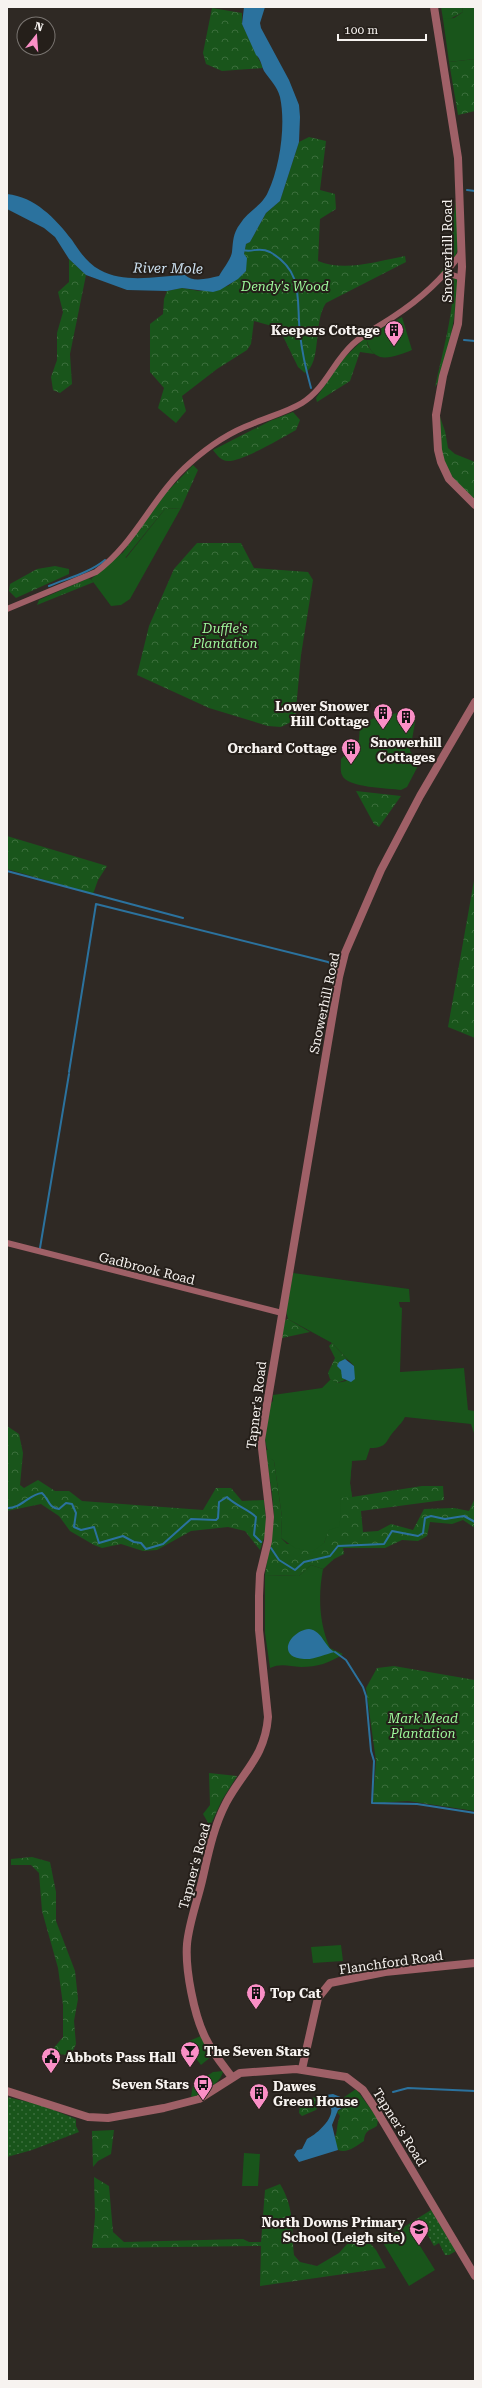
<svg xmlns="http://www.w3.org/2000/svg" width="482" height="2388" viewBox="0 0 482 2388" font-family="'Roboto Serif',serif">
	<defs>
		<pattern id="grass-tufts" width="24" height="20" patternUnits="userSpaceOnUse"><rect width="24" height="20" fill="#19551b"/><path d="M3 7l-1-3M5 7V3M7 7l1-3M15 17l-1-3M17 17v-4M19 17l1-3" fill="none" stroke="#3b6e3c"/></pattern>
		<pattern id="forest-crowns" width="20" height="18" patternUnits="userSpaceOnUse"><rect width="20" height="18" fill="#19551b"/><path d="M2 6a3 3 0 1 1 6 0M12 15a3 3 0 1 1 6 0" fill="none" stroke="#3b6e3c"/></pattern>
		<pattern id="park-dots" width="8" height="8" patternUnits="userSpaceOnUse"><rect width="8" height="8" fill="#19551b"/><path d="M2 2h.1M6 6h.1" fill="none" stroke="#3b6e3c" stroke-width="1.8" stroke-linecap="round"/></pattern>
	</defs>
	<rect width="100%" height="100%" fill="#2f2924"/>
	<!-- grass -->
	<path fill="url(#grass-tufts)" d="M456 199H457L458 248 455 258 442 273H440L448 262Z
		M452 276 457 280C460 296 445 377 435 387 443 350 452 320 454 281L451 278 444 281 448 277Z
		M89 578 94 582 37 605 39 600Z"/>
	<!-- forest -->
	<path fill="url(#forest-crowns)" d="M441 7H462L463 12 448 20 443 19Z
		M212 8 242 13V24L263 68 222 71 206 64 203 53Z
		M475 59V111L458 115 449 62Z
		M309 137 326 141 320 190 335 194 336 209 320 219 318 261C345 272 378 261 405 256L406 262 326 303C313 321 322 363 305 373L298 367 279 328 254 321 251 344 247 350 217 369 182 396 186 411 176 423 158 408 164 388 150 372V324L163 314 164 299 167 291 182 288 199 291 228 286 246 271 244 254 246 244 250 242 266 213 280 201 299 142Z
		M69 259 86 275 70 354 72 384 60 393 53 390 51 377 57 360V333L63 312 58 292 69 282Z
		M366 337 368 346 374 354 360 352 350 381 317 402 316 398 344 358Z
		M293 412 300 420 296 430C282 438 243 461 228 461 221 461 217 455 213 450L270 421Z
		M440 417 445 431 448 448 455 454 475 462V500C441 467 439 465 440 417Z
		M193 465 198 470 181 508 165 509 125 558 122 554 159 500Z
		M197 543H241L254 568 308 572 313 580 301 655 295 720 281 727 268 726 209 708 137 675 149 626 174 569Z
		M55 566 69 569V574L16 598 9 591 10 584 37 569Z
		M356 791 401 796 379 827 374 824Z
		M7 836 107 866 98 880 93 894 7 869Z
		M475 875V1038L448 1027Z
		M288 1319 310 1332 282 1338 285 1320Z
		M332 1343 348 1360 344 1359 341 1370 345 1380 337 1383 330 1379 328 1373 335 1358 329 1346Z
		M7 1426 19 1434 23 1453 20 1485 24 1488 38 1480 55 1491H69L82 1501 203 1510 216 1488H231L242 1501 264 1500 267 1529 260 1550 245 1531 228 1527 191 1531 157 1550 143 1551 121 1544 102 1548 94 1545 70 1531 59 1516 41 1504 7 1511Z
		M270 1448V1457L274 1461 282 1517 281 1538 287 1544 324 1543 352 1459 350 1483 352 1497 422 1486H443L444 1500 361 1511 363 1532 378 1531 391 1524 413 1530 424 1509 454 1508 469 1511 475 1498V1528L463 1520 452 1524 430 1522 427 1536 418 1541 402 1540 385 1548H343L344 1554 334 1559 323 1569 311 1565 299 1576 265 1575 274 1516 272 1493 265 1451Z
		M394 1666 475 1680V1811L408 1801 375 1803 373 1801 376 1761 366 1688 377 1668Z
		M209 1773 237 1776 222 1800 210 1826 203 1814 210 1805Z
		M32 1857 50 1862 56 1892V1921L75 1971 78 1999 74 2021 76 2044 71 2055 53 2054V2049L63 2037V2005L58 1968 42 1911 39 1873 31 1865H11V1859Z
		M356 2089 378 2119 377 2126C369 2131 365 2130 364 2141 356 2146 347 2154 338 2150L334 2140C338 2132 336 2125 340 2116L337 2112 344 2107 346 2101 343 2098Z
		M316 2097 322 2101 316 2110 302 2116 299 2113 300 2101Z
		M114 2130 111 2154 98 2161 93 2167 92 2131Z
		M94 2177 109 2186 113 2232 124 2242 243 2239 249 2242H261L265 2190 280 2184C295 2209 291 2227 294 2255L300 2262 317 2266 339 2253 348 2243 367 2240 376 2250 386 2268 260 2286 261 2246 92 2248 95 2217Z"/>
	<!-- park -->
	<path fill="url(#park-dots)" d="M7 2097 41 2105 76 2119V2126L79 2132 32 2150 7 2157Z
		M431 2210 456 2251 449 2255H445L439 2243 434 2246 426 2232 422 2234 420 2232 413 2235 407 2225Z"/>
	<!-- garden -->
	<path fill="#19551b" d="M462 7H475V59L449 62 443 19 454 18 463 12Z
		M402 317 412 350C392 358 372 366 366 337Z
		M181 508 130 599 121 605 111 606 91 579 122 553 126 558 165 509Z
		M397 713 416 717 410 751 419 764 407 787 401 790C389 788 346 788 342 775 340 771 341 764 341 759L359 740 360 724 377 717Z
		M293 1273 409 1289 410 1302H399L400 1307 402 1308 400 1372 464 1368 468 1410 475 1411V1436L471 1424 405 1417C402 1423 400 1424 396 1429 385 1440 389 1448 370 1448L366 1460 352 1461 350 1483 352 1497 340 1498 341 1515 339 1527 329 1530 324 1543 312 1552 295 1548 281 1538 282 1517 274 1461 270 1458V1449H267L265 1440 270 1404 273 1401V1395L322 1388 331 1379 337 1383 346 1381 354 1366 332 1343 288 1319 286 1311Z
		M311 1565 323 1569C318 1596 319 1623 330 1648L343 1654C330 1663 317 1667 301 1667 288 1666 281 1663 270 1668L265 1633V1575L299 1576Z
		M341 1945 343 1961 313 1963 311 1947Z
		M201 2036 212 2056 201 2065 184 2043Z
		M223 2071C222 2082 201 2096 191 2097L193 2085 213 2072Z
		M244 2153 260 2154 258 2186H242Z
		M407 2225 435 2270 409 2286 382 2241Z"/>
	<!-- water -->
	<path fill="#2b729e" d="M244 7H265L260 23 261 28 289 80 299 105 300 117 299 142 280 201 266 213 250 242 246 244 244 254 247 258 246 271 238 279 220 290 213 292 182 288 167 291 127 290 86 275 69 259 55 237 44 228 7 209V194C35 197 55 218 72 240 80 252 87 263 100 270 126 284 157 276 185 275 193 283 209 278 219 276 223 269 231 259 232 252 233 241 233 233 240 224 248 211 262 206 268 192 280 167 286 124 280 97 277 86 270 80 264 71 261 65 261 59 256 55L242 24Z
		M345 1359 354 1366 355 1379 351 1382 342 1378 341 1370 337 1366 339 1362Z
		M309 1629C323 1631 324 1647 335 1652 325 1654 314 1660 304 1659 276 1658 289 1631 309 1629Z
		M333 2094 343 2098 347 2105 338 2110 332 2125 338 2150 299 2162 294 2155 297 2150 302 2149 307 2139C316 2135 334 2119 331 2108L325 2105 326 2095Z"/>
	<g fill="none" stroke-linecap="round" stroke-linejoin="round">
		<!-- stream -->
		<path stroke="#2b729e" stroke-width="2" d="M467 190 475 191
			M243 250C253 253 258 246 270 252 305 272 296 300 300 334 302 352 306 370 311 388
			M464 340 475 341
			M49 586C68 578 89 573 105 560
			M7 871 183 918
			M69 1072 96 904 328 962 335 968
			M40 1248 69 1074
			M7 1508C21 1509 29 1494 42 1493 49 1499 48 1508 59 1509L66 1503 72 1504 76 1513 74 1527 81 1530 94 1527 99 1543 123 1536 134 1542 141 1543 146 1549 163 1544 191 1519 216 1520 218 1518 219 1502 227 1497C236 1506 248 1509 256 1517L254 1535 261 1542
			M271 1548 279 1560 295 1570 304 1562 330 1556 338 1546 384 1544 392 1531 418 1536 423 1533 425 1518 431 1516 445 1519 464 1516 475 1522
			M335 1652 346 1660 363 1687 366 1696 371 1751 374 1761 372 1803 417 1804 475 1813
			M393 2092 408 2088 475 2091"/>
		<!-- minor -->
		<path stroke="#9f6067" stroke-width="6" d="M446 273 462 278
			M7 609 96 572C136 543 153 495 190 463 208 447 230 432 252 424 268 417 287 412 302 403 326 388 333 362 353 344 365 333 380 326 393 317 419 300 443 279 461 253
			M7 1243 282 1313"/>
		<!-- tertiary -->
		<path stroke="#9f6067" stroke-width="8" d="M434 7 458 158 462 267 458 324 443 376 436 415 438 450 441 462 449 479 475 505
			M302 2069 318 1998 330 1983 385 1972 475 1963
			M231 2076C222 2064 212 2052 206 2039 194 2016 185 1969 187 1944 189 1923 197 1902 202 1881 208 1855 213 1828 226 1803 243 1771 265 1757 268 1717L259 1630V1596L260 1574 268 1541 270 1517 261 1440 339 977 345 953 381 870 420 796 475 702
			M7 2091 88 2117 108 2118 164 2108 199 2099 240 2073 296 2069 346 2077 363 2090 375 2108 475 2276"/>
	</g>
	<!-- icons -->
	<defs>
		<symbol id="building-pin" viewBox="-11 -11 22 30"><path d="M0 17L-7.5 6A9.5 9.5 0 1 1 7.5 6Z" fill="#fa8fc6" stroke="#251f1a"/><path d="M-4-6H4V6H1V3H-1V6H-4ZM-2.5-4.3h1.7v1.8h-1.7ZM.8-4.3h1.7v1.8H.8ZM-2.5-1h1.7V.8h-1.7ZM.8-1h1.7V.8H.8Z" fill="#111"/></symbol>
		<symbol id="bar-pin" viewBox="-11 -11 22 30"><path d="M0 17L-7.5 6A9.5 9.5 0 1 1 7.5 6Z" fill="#fa8fc6" stroke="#251f1a"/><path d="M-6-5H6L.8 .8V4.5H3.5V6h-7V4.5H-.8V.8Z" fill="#111"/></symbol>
		<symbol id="civic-pin" viewBox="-11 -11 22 30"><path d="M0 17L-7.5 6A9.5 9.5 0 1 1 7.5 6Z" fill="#fa8fc6" stroke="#251f1a"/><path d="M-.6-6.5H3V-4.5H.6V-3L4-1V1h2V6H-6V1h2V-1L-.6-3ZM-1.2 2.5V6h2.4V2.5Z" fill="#111"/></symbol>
		<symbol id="bus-pin" viewBox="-11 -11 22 30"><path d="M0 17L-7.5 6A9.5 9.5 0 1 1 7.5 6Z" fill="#fa8fc6" stroke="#251f1a"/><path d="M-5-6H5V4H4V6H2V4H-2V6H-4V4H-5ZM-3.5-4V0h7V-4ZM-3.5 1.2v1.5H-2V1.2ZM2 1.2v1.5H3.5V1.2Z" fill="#111"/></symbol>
		<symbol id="school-pin" viewBox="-11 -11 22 30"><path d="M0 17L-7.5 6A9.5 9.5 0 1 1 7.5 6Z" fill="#fa8fc6" stroke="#251f1a"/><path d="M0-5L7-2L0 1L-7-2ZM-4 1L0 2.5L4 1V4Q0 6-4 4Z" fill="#111"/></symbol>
	</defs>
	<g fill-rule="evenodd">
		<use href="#building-pin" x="383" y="319" width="22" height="30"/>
		<use href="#building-pin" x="372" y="702" width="22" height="30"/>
		<use href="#building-pin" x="395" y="706" width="22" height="30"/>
		<use href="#building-pin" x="340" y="737" width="22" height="30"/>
		<use href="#building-pin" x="245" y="1982" width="22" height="30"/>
		<use href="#bar-pin" x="179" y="2040" width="22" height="30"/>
		<use href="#civic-pin" x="40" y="2046" width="22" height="30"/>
		<use href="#bus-pin" x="192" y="2073" width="22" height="30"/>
		<use href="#building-pin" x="248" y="2082" width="22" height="30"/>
		<use href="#school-pin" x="408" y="2218" width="22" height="30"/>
	</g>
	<g text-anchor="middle" stroke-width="4" stroke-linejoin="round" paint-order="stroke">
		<!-- street labels -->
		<g font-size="13" fill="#f7f3f0" stroke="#251f1a">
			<text transform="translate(447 251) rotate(-90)" y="5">Snowerhill Road</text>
			<text transform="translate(324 1003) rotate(-78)" y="5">Snowerhill Road</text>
			<text transform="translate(147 1268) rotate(14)" y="5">Gadbrook Road</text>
			<text transform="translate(256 1405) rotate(-83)" y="5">Tapner's Road</text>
			<text transform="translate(194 1866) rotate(-75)" y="5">Tapner's Road</text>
			<text transform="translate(391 1962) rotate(-8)" y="5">Flanchford Road</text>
			<text transform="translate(400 2127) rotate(58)" y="5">Tapner's Road</text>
		</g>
		<!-- park labels -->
		<g font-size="13" font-style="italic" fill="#9efa9c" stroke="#251f1a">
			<text x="285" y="291">Dendy's Wood</text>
			<text x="225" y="633">Duffle's<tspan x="225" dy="15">Plantation</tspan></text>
			<text x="423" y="1723">Mark Mead<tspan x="423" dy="15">Plantation</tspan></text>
		</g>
		<!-- poi labels -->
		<g font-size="13" font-weight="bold" fill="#f7f3f0" stroke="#251f1a" text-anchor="end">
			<text x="380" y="335">Keepers Cottage</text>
			<text x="369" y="711">Lower Snower<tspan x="369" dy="15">Hill Cottage</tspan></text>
			<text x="406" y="747" text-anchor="middle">Snowerhill<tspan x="406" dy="15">Cottages</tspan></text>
			<text x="337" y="753">Orchard Cottage</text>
			<text x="270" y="1998" text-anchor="start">Top Cat</text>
			<text x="204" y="2056" text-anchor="start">The Seven Stars</text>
			<text x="65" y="2062" text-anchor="start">Abbots Pass Hall</text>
			<text x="189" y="2089">Seven Stars</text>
			<text x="273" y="2091" text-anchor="start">Dawes<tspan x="273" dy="15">Green House</tspan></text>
			<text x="405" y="2227">North Downs Primary<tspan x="405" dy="15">School (Leigh site)</tspan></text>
		</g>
		<!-- water labels -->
		<g font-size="14" font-style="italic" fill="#cce0f0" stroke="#251f1a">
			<text transform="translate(168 268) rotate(1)" y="5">River Mole</text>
		</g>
	</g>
	<!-- border -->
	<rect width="482" height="2388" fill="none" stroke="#f7f3f0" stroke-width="16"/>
	<!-- north arrow -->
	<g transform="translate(36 36) rotate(17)"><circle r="19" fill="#251f1a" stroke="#797470"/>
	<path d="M0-3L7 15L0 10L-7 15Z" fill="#fa8fc6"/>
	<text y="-6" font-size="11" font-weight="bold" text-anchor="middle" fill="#f7f3f0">N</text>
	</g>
	<!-- scale -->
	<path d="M338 34v6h88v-6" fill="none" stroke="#f7f3f0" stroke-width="2"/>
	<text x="344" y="34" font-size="12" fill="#f7f3f0" stroke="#251f1a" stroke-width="3" paint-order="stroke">100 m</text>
</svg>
